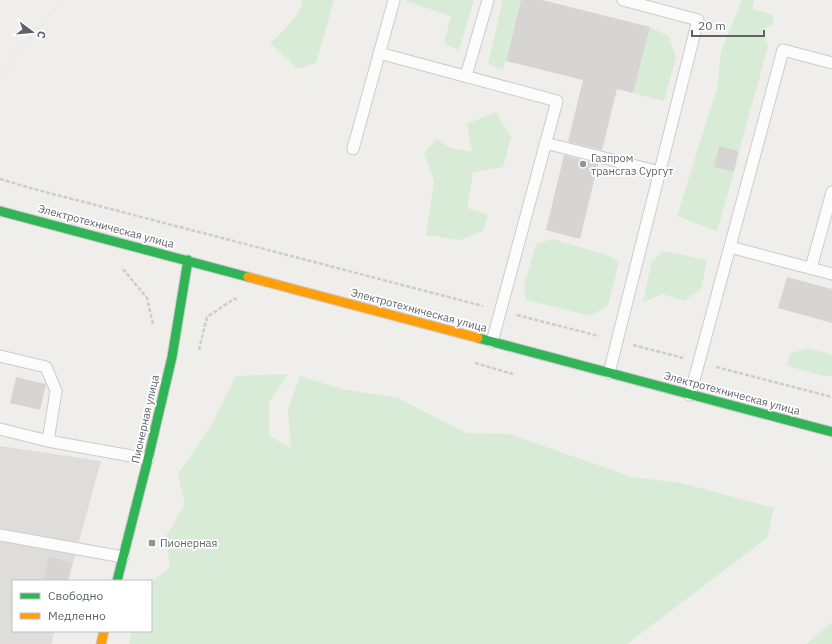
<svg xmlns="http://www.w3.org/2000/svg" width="832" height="644" viewBox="0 0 832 644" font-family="'IBM Plex Sans',sans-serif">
	<rect width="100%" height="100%" fill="#efeeea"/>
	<!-- industrial -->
	<path fill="#dfddda" d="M0 446 101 461 68 581H13V631H55L51 644H0Z"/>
	<!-- green -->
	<path fill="#d8ebd6" d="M302 0H334L316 63 298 69 270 43C280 34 303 14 302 0Z
		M406 0H474L459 50 444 44 451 16 406 1Z
		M503 0H521L503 70 488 64Z
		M742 0H754L752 9 773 15V25L763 29 768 47 739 151 719 146 714 167 734 172 717 231 677 216 717 88 721 51Z
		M650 27 668 36 676 57 664 101 633 93Z
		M496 112 511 137 503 167 473 172 467 208 488 215 483 231 460 240 426 235 434 181 424 154 436 139 450 148 472 152 467 124Z
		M552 239 607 255 619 262 608 305 591 316 526 300 524 286 536 244Z
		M664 251 707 260 701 289 684 301 663 294 643 302 652 261Z
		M808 348 832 355V376H824L788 366 789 354Z
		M288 374 269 402V436L291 448 288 410 300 376 341 389 398 398 466 433 509 434 632 477 681 483 774 508 767 538 627 644H129L132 631H151V583L170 567 166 536 185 505 178 473 196 449 214 420 236 376Z
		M832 622V644H806Z"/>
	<!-- building -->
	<path fill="#d6d5d3" d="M521 0H542L650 27 633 93 617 89 602 150 568 142 583 80 506 61Z
		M719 146 739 151 734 172 714 167Z
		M564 155 598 164 580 239 546 230Z
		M787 277 832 289V323L778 308Z
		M16 377 46 384 40 410 10 403Z
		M49 557 72 563 68 581H43Z"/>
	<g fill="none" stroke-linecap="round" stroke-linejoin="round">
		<defs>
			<path id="lane" d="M379 53 557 101 492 342
				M466 76 488 0
				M545 143 660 172
				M353 149 394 0
				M730 247 832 274
				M811 268 832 192
				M0 356 46 367 56 391 48 441
				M609 373 698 20 623 0
				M690 395 783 50 832 63
				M0 429 48 441 148 459
				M0 535 123 557"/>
			<path id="fast" d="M0 211 248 277
				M478 338 832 432
				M117 581 148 459 172 357 188 260"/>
			<path id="slow" d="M248 277 478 338
				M101 644 104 631"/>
		</defs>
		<!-- lane casing -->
		<use href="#lane" stroke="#cbcccc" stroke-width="13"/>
		<!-- fast casing -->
		<use href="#fast" stroke="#cacacb" stroke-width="11"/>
		<!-- slow casing -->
		<use href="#slow" stroke="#cacacb" stroke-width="11"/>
		<!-- path -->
		<path stroke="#cacfcc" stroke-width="2.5" stroke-dasharray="4 2" stroke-linecap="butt" d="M0 179 34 189 483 306
			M123 269 147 298 153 324
			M517 315 599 336
			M633 345 683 358
			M199 350 207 317 234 299H237
			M475 363 513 374
			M716 367 832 397"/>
		<!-- lane -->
		<use href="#lane" stroke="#fdfcfc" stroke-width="11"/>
		<!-- fast -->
		<use href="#fast" stroke="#30b455" stroke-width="9"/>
		<!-- slow -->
		<use href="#slow" stroke="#ff9f0a" stroke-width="9"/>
		<!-- rail -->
		<path stroke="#e4e4e4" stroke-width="3" stroke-dasharray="1 5" stroke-linecap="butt" d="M0 75 62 0"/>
	</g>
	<!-- markers -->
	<g fill="#919496" stroke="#fff" stroke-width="1.5">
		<circle cx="583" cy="164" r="4"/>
		<rect x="148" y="539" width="8" height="8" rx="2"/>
	</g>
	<g text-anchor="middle" stroke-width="3.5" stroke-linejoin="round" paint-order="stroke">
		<!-- poi labels -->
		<g font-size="11" fill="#5f6368" stroke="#fff" text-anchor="start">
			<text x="591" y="162">Газпром<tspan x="591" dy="13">трансгаз Сургут</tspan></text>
			<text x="160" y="547">Пионерная</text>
		</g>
		<!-- street labels -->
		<g font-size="11" fill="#5f6368" stroke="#fff">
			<text transform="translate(106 226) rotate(15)" y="4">Электротехническая улица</text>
			<text transform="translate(419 310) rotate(15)" y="4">Электротехническая улица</text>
			<text transform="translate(732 393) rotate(15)" y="4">Электротехническая улица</text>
			<text transform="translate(145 419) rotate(-77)" y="4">Пионерная улица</text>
		</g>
	</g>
	<!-- legend -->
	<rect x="12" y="580" width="140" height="52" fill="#ffffff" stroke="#bfc1c3"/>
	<rect x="20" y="593" width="20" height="6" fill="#30b455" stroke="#bfc1c3"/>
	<text x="48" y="600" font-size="12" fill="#5f6368">Свободно</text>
	<rect x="20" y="613" width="20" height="6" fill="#ff9f0a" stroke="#bfc1c3"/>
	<text x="48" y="620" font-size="12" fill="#5f6368">Медленно</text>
	<!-- north arrow -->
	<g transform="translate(32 32) rotate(106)" stroke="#ffffff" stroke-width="3" paint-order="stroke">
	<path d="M0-3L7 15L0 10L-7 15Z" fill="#5f6368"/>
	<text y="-6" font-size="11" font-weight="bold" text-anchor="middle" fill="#5f6368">С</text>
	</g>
	<!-- scale -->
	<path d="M692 30v6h72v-6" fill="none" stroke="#5f6368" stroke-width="2"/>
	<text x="698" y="30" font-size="12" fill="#5f6368" stroke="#ffffff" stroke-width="3" paint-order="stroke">20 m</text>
</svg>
